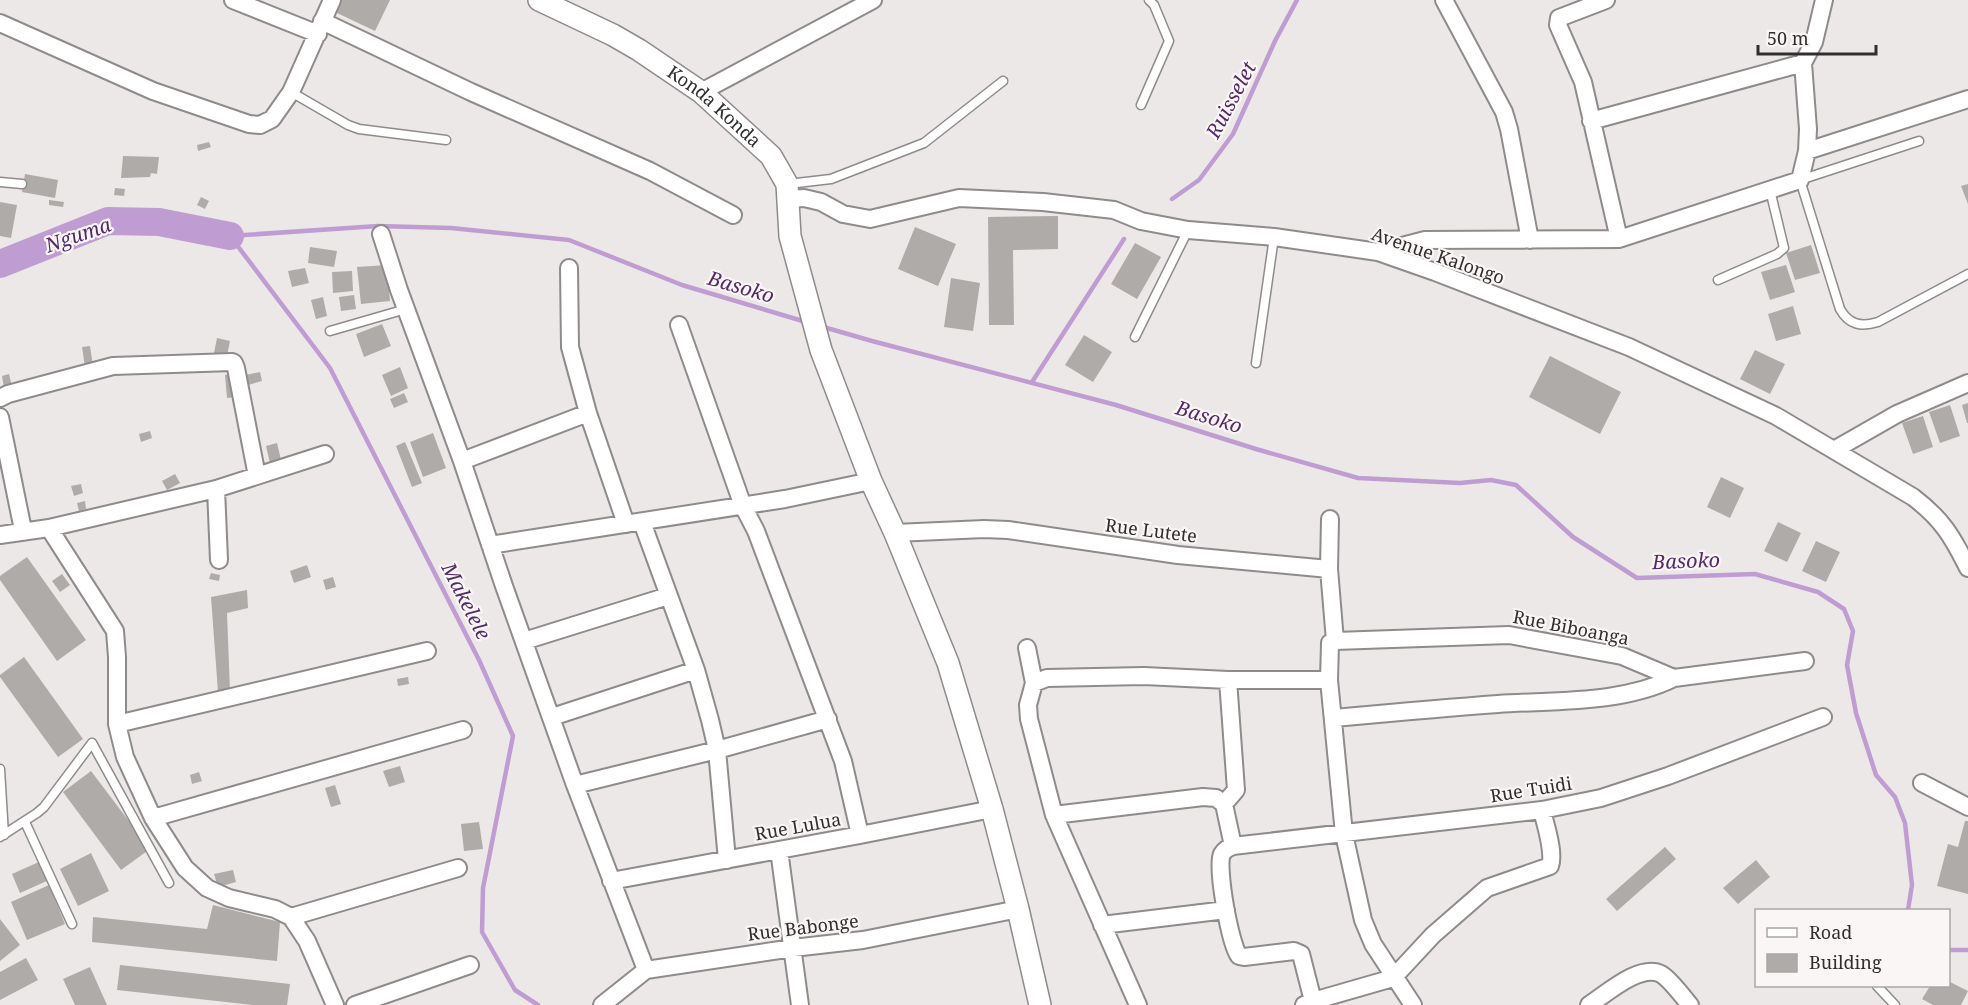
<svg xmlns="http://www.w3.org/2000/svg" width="1968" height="1005" viewBox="0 0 1968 1005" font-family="'Noto Serif',serif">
	<rect width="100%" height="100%" fill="#ede8e8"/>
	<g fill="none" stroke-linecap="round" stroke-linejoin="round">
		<!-- stream -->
		<path stroke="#bf9dd2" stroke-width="4.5" d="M1172 199 1199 180 1233 134 1275 41 1297 0
			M230 236 378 226 451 228 569 240 682 285 806 322
			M230 236 330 368 479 660 513 736 483 888 482 932 515 990 538 1005
			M820 326 872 341 1116 405 1256 449 1358 478 1460 483 1491 480 1516 485 1573 537 1637 578 1755 574 1818 592 1844 609 1853 631 1847 665 1856 713 1876 775 1895 797 1905 823 1912 885 1908 910
			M1032 382 1124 239
			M1948 950H1968"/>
		<!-- river -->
		<path stroke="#bf9dd2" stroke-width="28" d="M0 264 108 221 159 222 230 236"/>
	</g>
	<!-- building -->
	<path fill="#afaba9" d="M341 0H390L375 31 335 12Z
		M209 142 211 147 198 151 197 145Z
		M123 156 159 157 157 174 151 173 150 177 121 178Z
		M25 174 58 180 55 198 22 192Z
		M1968 184V204L1961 186Z
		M115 188 125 189 124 196 114 195Z
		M201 197 209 201 205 209 197 205Z
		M49 200 64 202 63 207 49 205Z
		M0 202 17 205 11 238 0 236Z
		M1058 216V249L1013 250 1014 325H989L988 217Z
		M915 227 956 244 938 286 898 269Z
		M1135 243 1161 257 1137 299 1111 284Z
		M1811 245 1820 273 1795 280 1786 253Z
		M310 247 337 251 334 267 308 263Z
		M387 265 390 301 361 304 357 267Z
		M1786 265 1795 292 1770 300 1761 272Z
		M305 268 309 283 292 287 288 271Z
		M352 271 353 291 333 293 332 272Z
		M951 278 980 283 973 331 944 327Z
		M354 295 356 309 341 311 339 297Z
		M323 297 327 316 316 319 311 300Z
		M1793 306 1801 334 1776 341 1768 314Z
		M382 324 391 346 364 357 356 334Z
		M1084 335 1112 352 1093 382 1065 365Z
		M217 338 230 341 226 361 213 358Z
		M90 346 93 366 85 367 82 347Z
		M1755 350 1785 364 1770 394 1740 379Z
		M1550 356 1621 392 1600 434 1529 397Z
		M400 367 408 388 391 396 382 375Z
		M260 372 262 381 248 385 246 375Z
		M9 374 12 387 4 388 2 376Z
		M234 374 236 397 227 398 225 375Z
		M404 393 408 402 394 408 390 399Z
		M1968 403V423H1967L1962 405Z
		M1950 405 1960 436 1940 443 1929 412Z
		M1923 416 1933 447 1913 454 1902 423Z
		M150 431 152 438 141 442 139 434Z
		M433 433 446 468 423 477 410 442Z
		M405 442 422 483 412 487 396 446Z
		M277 443 281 460 270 463 266 446Z
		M175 474 180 483 167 490 162 481Z
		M1721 477 1744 488 1730 518 1707 507Z
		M81 484 83 493 74 496 71 486Z
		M85 501 86 509 79 511 77 503Z
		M1778 522 1801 533 1787 562 1764 551Z
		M1816 541 1840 552 1826 582 1802 571Z
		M27 557 86 640 57 661 0 580V576Z
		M307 565 311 577 294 583 290 571Z
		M211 573 220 575 219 581 209 579Z
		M62 574 70 585 60 592 52 581Z
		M333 577 336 587 326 590 323 580Z
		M247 590 248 608 227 613 230 691 218 692 211 597Z
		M24 657 83 739 58 757 0 677V675Z
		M408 677 409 684 398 686 397 679Z
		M400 766 405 782 389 787 383 771Z
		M91 771 150 849 121 870 63 792Z
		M199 772 202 781 192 784 190 775Z
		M335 785 341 804 331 807 325 788Z
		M1965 821H1968V894L1937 886 1948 844 1958 847Z
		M479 822 483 849 464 851 461 824Z
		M1665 847 1676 859 1617 911 1606 899Z
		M91 853 109 891 78 906 60 869Z
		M1756 860 1770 877 1738 904 1723 888Z
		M41 861 49 880 20 893 12 874Z
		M233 870 236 882 218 887 214 874Z
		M49 885 65 924 27 940 11 902Z
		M213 905 280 922 277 961 92 942 93 917 207 929Z
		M0 919 20 945 0 961Z
		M26 958 38 980 0 1000V972Z
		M120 965 290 984 287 1005H253L117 990Z
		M90 967 107 1005H75L63 979Z
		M1948 981 1968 991 1961 1005H1933L1922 999 1930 986H1948Z"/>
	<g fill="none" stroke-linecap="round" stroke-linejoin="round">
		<defs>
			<path id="service" d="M291 92 348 125 359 129 446 140
				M1141 105 1169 41 1154 5 1149 0
				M1919 141 1800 180 1840 309C1849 325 1861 327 1878 322L1968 274
				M0 182 22 184
				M788 184 831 179 924 143 1003 81
				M1718 280 1777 254 1784 248 1770 190
				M330 331 406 309
				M1135 337 1188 230
				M1256 363 1274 237
				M0 769 4 835
				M25 822 72 924
				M0 837 37 813 44 807 92 743 169 883
				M1877 986 1895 1005"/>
			<path id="minor" d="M233 0 318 34
				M1444 0 1504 112 1509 129 1530 240
				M1606 0 1559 18 1558 25 1583 82 1619 239
				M322 21 471 92 650 171 733 215
				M0 23 153 91 249 124 260 125 272 119 291 92 332 0
				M701 92 873 0
				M1591 121 1803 63
				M1807 151 1968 99
				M788 199 804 198 821 202 843 214 870 219 959 198 1043 202 1114 210 1141 221 1188 230 1274 237 1378 252 1435 272 1629 347 1776 416 1913 497C1942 519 1952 536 1968 568
				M381 234 399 290 462 461 504 586 575 785 646 970
				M1379 252 1425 240 1619 239 1800 180 1807 151 1808 129 1803 63 1814 42 1824 0
				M569 268 570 347 588 413 626 524
				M679 325 743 506 756 531 843 761 860 835
				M0 398 8 394 113 366 232 362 234 363 236 368 257 476
				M0 417 23 530
				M1834 450 1897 414 1968 383
				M462 461 588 413
				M216 489 219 560
				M642 522 696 670 710 720 717 750 727 860
				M49 528 115 631 117 657V724L125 757 153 818 185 868 207 888 229 898 275 909 291 917 307 941 335 1005
				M895 533 984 529 1008 530 1178 555 1329 569 1335 641
				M0 535 49 528 216 489 325 454
				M490 545 785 499 871 481
				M1329 569 1330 519
				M524 641 668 596
				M1027 648 1034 683 1028 705 1029 719 1054 815 1138 1005
				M1034 683 1047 678 1144 676 1228 680H1329
				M552 717 696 670
				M1334 718C1389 713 1444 708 1498 704 1556 700 1621 704 1674 678L1805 661
				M117 724 427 651
				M1922 783 1968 807
				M575 785 717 750 828 719
				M1224 804 1236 790 1228 680
				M1054 815 1203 797 1216 798 1224 804 1233 846
				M153 818 463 730
				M779 850 800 1005
				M611 881 860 835 992 809
				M291 917 458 868
				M1102 925 1226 910
				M1313 1001 1301 954 1294 951 1244 957 1239 956C1230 944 1216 867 1222 854 1225 849 1228 848 1233 846L1542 810 1601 798 1668 776 1823 717
				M355 1005 470 965
				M602 1005 646 970 793 948 863 940 1018 909
				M1304 1005 1313 1001 1393 978 1433 935 1487 888 1550 866C1555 852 1545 824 1542 810
				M1413 1005 1373 944 1363 920 1344 834 1329 680 1330 643 1335 641 1509 635 1622 656 1674 678
				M1589 1005C1606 994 1640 963 1661 974 1670 979 1683 997 1690 1005"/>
			<g id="tertiary">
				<path id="s1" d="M539 0 613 35 639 50 701 92 771 156 787 184 790 236 821 350 871 481 895 533 948 663 992 809 1018 909 1040 1005"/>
			</g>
		</defs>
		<!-- service casing -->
		<use href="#service" stroke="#8f8b8b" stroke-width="11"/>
		<!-- minor casing -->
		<use href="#minor" stroke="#8f8b8b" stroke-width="20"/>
		<!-- tertiary casing -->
		<use href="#tertiary" stroke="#8f8b8b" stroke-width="24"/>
		<!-- service -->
		<use href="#service" stroke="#fff" stroke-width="8"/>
		<!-- minor -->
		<use href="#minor" stroke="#fff" stroke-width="16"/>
		<!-- tertiary -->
		<use href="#tertiary" stroke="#fff" stroke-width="21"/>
	</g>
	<g text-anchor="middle" stroke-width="4.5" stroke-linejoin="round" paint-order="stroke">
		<!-- street labels -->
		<g font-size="18" fill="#302e2e" stroke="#faf6f5">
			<text dy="6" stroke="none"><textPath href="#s1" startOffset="206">Konda Konda</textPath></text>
			<text transform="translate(1438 256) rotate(19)" y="6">Avenue Kalongo</text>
			<text transform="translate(1151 531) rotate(7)" y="6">Rue Lutete</text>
			<text transform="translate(1571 628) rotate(11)" y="6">Rue Biboanga</text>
			<text transform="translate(1531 790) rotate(-9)" y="6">Rue Tuidi</text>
			<text transform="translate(798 827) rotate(-10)" y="6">Rue Lulua</text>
			<text transform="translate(803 928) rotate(-7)" y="6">Rue Babonge</text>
		</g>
		<!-- water labels -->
		<g font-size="20" font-style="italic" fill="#542a6a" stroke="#faf6f5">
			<text transform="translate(1231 100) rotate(-62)" y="7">Ruisselet</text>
			<text transform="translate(78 235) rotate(-19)" y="7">Nguma</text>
			<text transform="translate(741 287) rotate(16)" y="7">Basoko</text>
			<text transform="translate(1209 417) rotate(17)" y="7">Basoko</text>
			<text transform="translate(1686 561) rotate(-2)" y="7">Basoko</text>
			<text transform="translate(466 601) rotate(63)" y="7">Makelele</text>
		</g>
	</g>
	<!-- legend -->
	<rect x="1755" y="909" width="195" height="78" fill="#faf6f5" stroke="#a9a6a5" stroke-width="1.5"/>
	<rect x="1767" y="928" width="30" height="9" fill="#ffffff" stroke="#a9a6a5" stroke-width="1.5"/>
	<text x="1809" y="939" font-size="18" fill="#302e2e">Road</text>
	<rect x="1767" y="954" width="30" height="18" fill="#afaba9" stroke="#a9a6a5" stroke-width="1.5"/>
	<text x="1809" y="969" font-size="18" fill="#302e2e">Building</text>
	<!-- scale -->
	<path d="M1758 45v9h118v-9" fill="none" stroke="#302e2e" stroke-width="3"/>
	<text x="1767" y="45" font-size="18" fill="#302e2e" stroke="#faf6f5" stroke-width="4.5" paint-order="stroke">50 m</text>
</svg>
